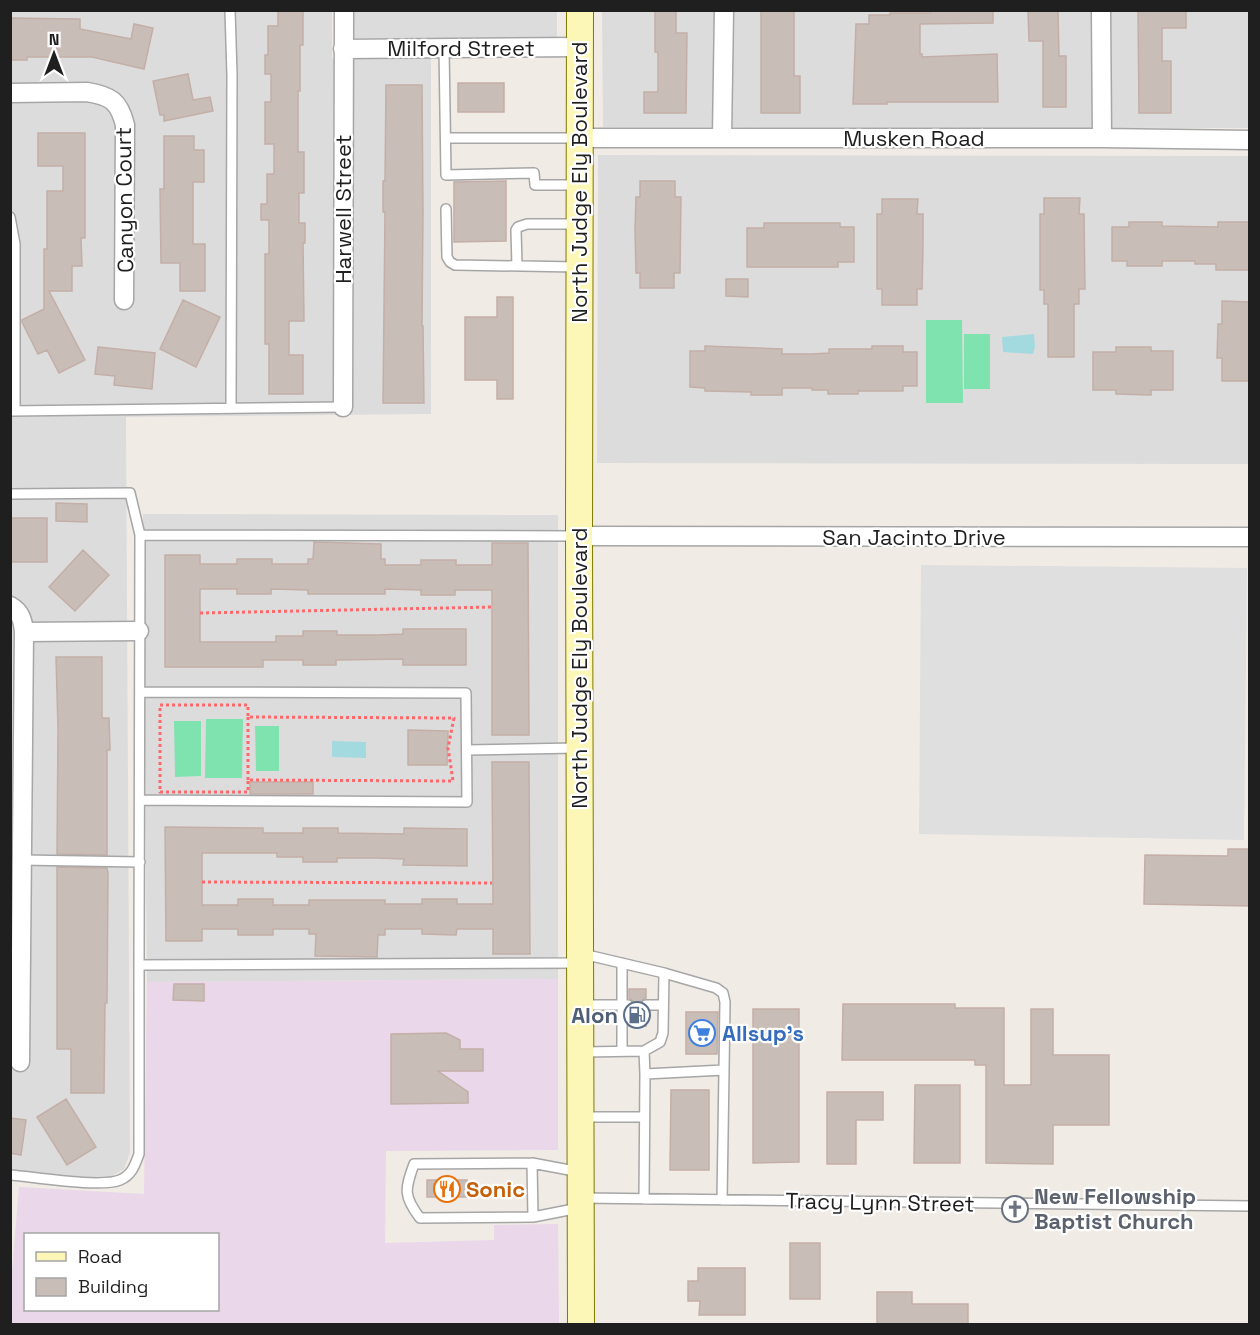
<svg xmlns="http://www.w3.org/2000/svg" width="1260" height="1335" viewBox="0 0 1260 1335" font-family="'Space Grotesk',sans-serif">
	<rect width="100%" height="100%" fill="#f0ebe5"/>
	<!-- residential -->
	<path fill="#dddcdc" d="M10 11H332V59L431 58V414L126 417 130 1153 124 1169 110 1177 98 1179 11 1172Z
		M349 11H557V38H349Z
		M602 11H1249V128L603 127Z
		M598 155 1249 156V464L597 463Z
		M143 514 558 515V979L147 982Z"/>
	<!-- industrial -->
	<path fill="#ead7e9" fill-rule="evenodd" d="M558 979V1150L386 1151 385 1243 494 1240V1225L558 1224 559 1324H11V1283L19 1187 144 1194 147 982ZM26 1234H218V1310H26Z"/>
	<!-- pitch -->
	<path fill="#7fe3b0" d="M926 320H962L963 403H926Z
		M964 334H990V389H964Z
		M206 719H243L242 778H205Z
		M174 721H201V776L175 777Z
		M255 726H279V771H256Z"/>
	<!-- parking -->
	<path fill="#dfdfdf" d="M921 565 1247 568 1244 840 919 834Z"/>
	<!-- water -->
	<path fill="#a3dae0" d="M1034 334 1035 347 1033 354 1003 352 1002 337Z
		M332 741 366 742V758L332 757Z"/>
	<!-- building -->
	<path fill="#c9bdb8" stroke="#c3afa7" stroke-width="1.5" d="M278 10H303V45H300V91H298V152H304V193H299V223H305V243H303L304 321H289V355H303V394H269V344H265V254H269V220H261V204H267V174H274V144H265V102H271V74H265V55H268V26H278Z
		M655 10H676V33H687L686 113H644V92H658V52H655Z
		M761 10H794V76H800V113H761Z
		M931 10H993V23L920 24V54H922V57L997 54 998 102H887V104H853L856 24H869V15H890V13H931Z
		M1028 10H1058L1059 56H1066V107H1043V41H1029Z
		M1138 11H1186V28H1162V61H1171V113H1139Z
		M10 18 80 19V29L131 39 134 24 153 28 144 69 92 57H27V60H10Z
		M188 74 193 100 210 97 213 111 164 121V115H160L153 81Z
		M458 83H504V112H458Z
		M386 85H422L423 212 422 326H423L424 403H383L385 212H383V181H385Z
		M38 133H85V238H81L82 266H72V291H49L85 360 59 373 47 350 38 354 22 322V320L44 309V249H47V191H63V166H38Z
		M164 136H194V150H204V182H193V244H205V291H180V263H161L160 189H164Z
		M506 181V241L454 242V182Z
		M640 181H675V197H681L680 273H674V288H640V273H636L635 229 636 197H640Z
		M1044 198H1080L1079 214H1084L1085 289H1079V304H1074V357H1048V304H1044V290H1040V214H1044Z
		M882 199H918L917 214H923V245L922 289H917V305H882V289H877V214H882Z
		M1129 222H1162V226L1218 227V222H1250V270H1216V264H1195V261H1162V266H1127V261H1112V227H1129Z
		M764 223H840V227H854V262H838V267H747V228H764Z
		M726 279H748V297L726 296Z
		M497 297H513V399H497V380H465V317H497Z
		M183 300 220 317 196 367 160 349Z
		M1222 301 1250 302V381H1222V358H1217L1218 324H1222Z
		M705 346 782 349V354H812L829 353V349H872V346H903V352H917V386H903V391H858V394H828V390H812V388H782V395H751V392L705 391V388L690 387V351H705Z
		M98 347 155 353 152 389 114 385 115 376 95 374Z
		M1116 347H1151V351H1173V390H1151V395L1116 394V390H1093V352H1116Z
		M56 503 87 504V522L56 521Z
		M10 518H47V562H10Z
		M314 542 381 544V559H385V565H421V560H456V565H492V543H528L529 735H492V590H455V595H421V590L385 589V594H308V590L271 589V594H237V589H200V642H276V636H303V631H337V635H377L403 634V629H466V665H403V659L336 660V665H303V660H263V667H165V555H200V564H237V559H272V564H308V559H313Z
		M83 550 109 575 75 611 49 587Z
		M56 657H102V718H109L110 750H107V855L57 854 58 729Z
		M408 730 448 731 447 765H408Z
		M492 762H529L530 954H493V929H457L456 935 422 934V929H385V935H378L377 957 315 956 316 934H309V929H273V935H238V929H202V941H166L165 827 263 828V833H303V828H338V833L404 834V828L467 829V866L403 865 404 859 377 858H337V862H303V857H277V853H202V905H238V899H273V905H309V900H385V904H422V899H457V904H493Z
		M250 782H313V794H250Z
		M1228 849H1250V906L1144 904 1145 855 1228 856Z
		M57 867 107 868 108 873 107 1003H105L104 1093H71V1049H57Z
		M174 984H204V1001L173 1000Z
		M629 989H646V998L642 1000 639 1004 641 1009 646 1012V1026H629V1012L635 1006 633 1001 629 998Z
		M843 1004H955V1008H1004V1085H1031V1009H1053V1055H1109V1125H1053V1164L986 1163V1065H975V1060H842Z
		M753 1009H799V1162L753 1163Z
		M686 1012H718L717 1054H686Z
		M446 1033 460 1040V1049H483V1071H438L468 1092V1103L391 1104V1034Z
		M915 1085H960V1163H914Z
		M671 1090H709V1170H670Z
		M827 1092H883V1120H856V1164H827Z
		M66 1099 96 1147 67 1165 37 1117Z
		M10 1118 26 1120 21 1155 10 1153Z
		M427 1180H467V1197H427Z
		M790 1243H820V1299H790Z
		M698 1268H745V1315H699L700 1301H688V1281H698Z
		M877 1292H912V1304H968V1324H877Z"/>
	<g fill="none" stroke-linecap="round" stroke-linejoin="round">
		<defs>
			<path id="service" d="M230 10 232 75 231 407
				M444 48 446 175 534 173 535 185H578
				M446 138H578
				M446 209 447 257 450 262 455 265 577 267
				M10 217 15 244V411
				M517 266 516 230 518 227 527 224H577
				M10 411 343 407
				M10 494 130 493 140 535 139 965 580 963
				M140 535 576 536
				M140 692 466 693 467 802 140 800
				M467 750 577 748
				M21 860 140 862
				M583 954 664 973 663 1033 660 1042 644 1051 583 1052
				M583 1005H628
				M646 1005H663
				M622 1051V963
				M644 1051 645 1074
				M581 1117H644
				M532 1163 533 1217
				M10 1175C35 1177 101 1188 120 1180 132 1175 135 1165 139 1154V965
				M582 1198 1250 1206
				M644 1199 645 1074 724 1070 725 1002 723 993 716 988 664 973
				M722 1200 724 1070
				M579 1208 533 1217 420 1218C403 1196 405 1189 414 1164L532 1163 580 1172"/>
			<path id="minor" d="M1101 10 1102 138
				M343 49 580 47
				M10 93 87 92C111 96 119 101 125 125L124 300
				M722 137 724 10
				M580 138H1102L1250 140
				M343 407 344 10
				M579 536 1250 537
				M10 606C21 612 23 621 24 632L20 1062
				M24 632 139 631"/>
			<path id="secondary" d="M580 10 579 536 581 1324"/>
		</defs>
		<!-- service casing -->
		<use href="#service" stroke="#a6a6a6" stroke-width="12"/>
		<!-- minor casing -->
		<use href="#minor" stroke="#a6a6a6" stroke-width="21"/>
		<!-- secondary casing -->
		<use href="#secondary" stroke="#7d7a00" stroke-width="28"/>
		<!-- path -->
		<path stroke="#ff686b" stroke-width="3" stroke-dasharray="3 3" stroke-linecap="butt" d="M200 613 492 607
			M160 705H248V717L454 718 448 748 453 781 248 780V792H160Z
			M248 780V717
			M202 882 492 883"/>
		<!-- service -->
		<use href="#service" stroke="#fff" stroke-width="9"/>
		<!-- minor -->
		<use href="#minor" stroke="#fff" stroke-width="18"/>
		<!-- secondary -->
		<use href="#secondary" stroke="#fdf7b7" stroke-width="26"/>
	</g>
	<!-- icons -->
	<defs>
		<symbol id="fuel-ring" viewBox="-11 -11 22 22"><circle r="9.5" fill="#fff" stroke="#5c6f8a" stroke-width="1.5"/><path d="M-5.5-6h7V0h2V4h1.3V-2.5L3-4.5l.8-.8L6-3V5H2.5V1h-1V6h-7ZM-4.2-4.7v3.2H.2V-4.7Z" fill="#5c6f8a"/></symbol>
		<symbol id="supermarket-ring" viewBox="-11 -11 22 22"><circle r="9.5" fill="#fff" stroke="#3f7fe0" stroke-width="1.5"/><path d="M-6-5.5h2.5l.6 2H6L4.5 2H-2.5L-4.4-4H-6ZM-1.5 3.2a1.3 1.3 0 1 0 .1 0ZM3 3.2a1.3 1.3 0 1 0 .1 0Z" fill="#3f7fe0"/></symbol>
		<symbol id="restaurant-ring" viewBox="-11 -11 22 22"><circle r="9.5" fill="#fff" stroke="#e8710a" stroke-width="1.5"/><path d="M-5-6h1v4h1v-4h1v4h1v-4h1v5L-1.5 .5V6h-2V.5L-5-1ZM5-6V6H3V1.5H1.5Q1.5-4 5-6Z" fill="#e8710a"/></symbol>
		<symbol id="church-ring" viewBox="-11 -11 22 22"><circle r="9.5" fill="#fff" stroke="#6b7280" stroke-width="1.5"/><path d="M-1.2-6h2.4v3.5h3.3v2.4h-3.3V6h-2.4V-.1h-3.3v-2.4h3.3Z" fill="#6b7280"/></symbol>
	</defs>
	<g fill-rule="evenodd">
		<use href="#fuel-ring" x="622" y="1000" width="30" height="30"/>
		<use href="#supermarket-ring" x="687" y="1018" width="30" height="30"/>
		<use href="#restaurant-ring" x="432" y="1174" width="30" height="30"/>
		<use href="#church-ring" x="1000" y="1194" width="30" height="30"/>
	</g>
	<g text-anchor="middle" stroke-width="4.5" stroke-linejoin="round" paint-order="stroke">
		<!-- street labels -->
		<g font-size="22" fill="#1f1f1f" stroke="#fff">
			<text x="461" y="56">Milford Street</text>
			<text x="914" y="146">Musken Road</text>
			<text transform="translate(579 182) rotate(-90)" y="8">North Judge Ely Boulevard</text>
			<text transform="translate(124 200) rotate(-91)" y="8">Canyon Court</text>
			<text transform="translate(343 209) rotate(-90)" y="8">Harwell Street</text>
			<text x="914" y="545">San Jacinto Drive</text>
			<text transform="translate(579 668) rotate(-90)" y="8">North Judge Ely Boulevard</text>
			<text transform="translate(880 1202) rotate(1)" y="8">Tracy Lynn Street</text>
		</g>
		<!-- service labels -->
		<g font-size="22" font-weight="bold" fill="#4e5e75" stroke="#fff" text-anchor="end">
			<text x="618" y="1023">Alon</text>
		</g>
		<!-- shop labels -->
		<g font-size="22" font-weight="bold" fill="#366cbe" stroke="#fff" text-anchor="start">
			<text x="722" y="1041">Allsup's</text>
		</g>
		<!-- food labels -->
		<g font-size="22" font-weight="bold" fill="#c56008" stroke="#fff" text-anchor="start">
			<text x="466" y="1197">Sonic</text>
		</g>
		<!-- worship labels -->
		<g font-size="22" font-weight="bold" fill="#5b616d" stroke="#fff" text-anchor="start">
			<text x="1034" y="1204">New Fellowship<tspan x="1034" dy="25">Baptist Church</tspan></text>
		</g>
	</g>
	<!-- border -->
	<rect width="1260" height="1335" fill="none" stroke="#1f1f1f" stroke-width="24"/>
	<!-- legend -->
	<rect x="24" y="1233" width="195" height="78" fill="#ffffff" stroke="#a5a5a5" stroke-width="1.5"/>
	<rect x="36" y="1252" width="30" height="9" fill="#fdf7b7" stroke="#a5a5a5" stroke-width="1.5"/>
	<text x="78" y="1263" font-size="18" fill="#1f1f1f">Road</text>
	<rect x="36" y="1278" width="30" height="18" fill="#c9bdb8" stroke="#a5a5a5" stroke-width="1.5"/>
	<text x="78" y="1293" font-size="18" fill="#1f1f1f">Building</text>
	<!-- north arrow -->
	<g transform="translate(54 54)" stroke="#ffffff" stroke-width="4.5" paint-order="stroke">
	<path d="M0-4.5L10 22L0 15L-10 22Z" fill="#1f1f1f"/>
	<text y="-9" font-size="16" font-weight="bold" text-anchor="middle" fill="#1f1f1f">N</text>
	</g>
</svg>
